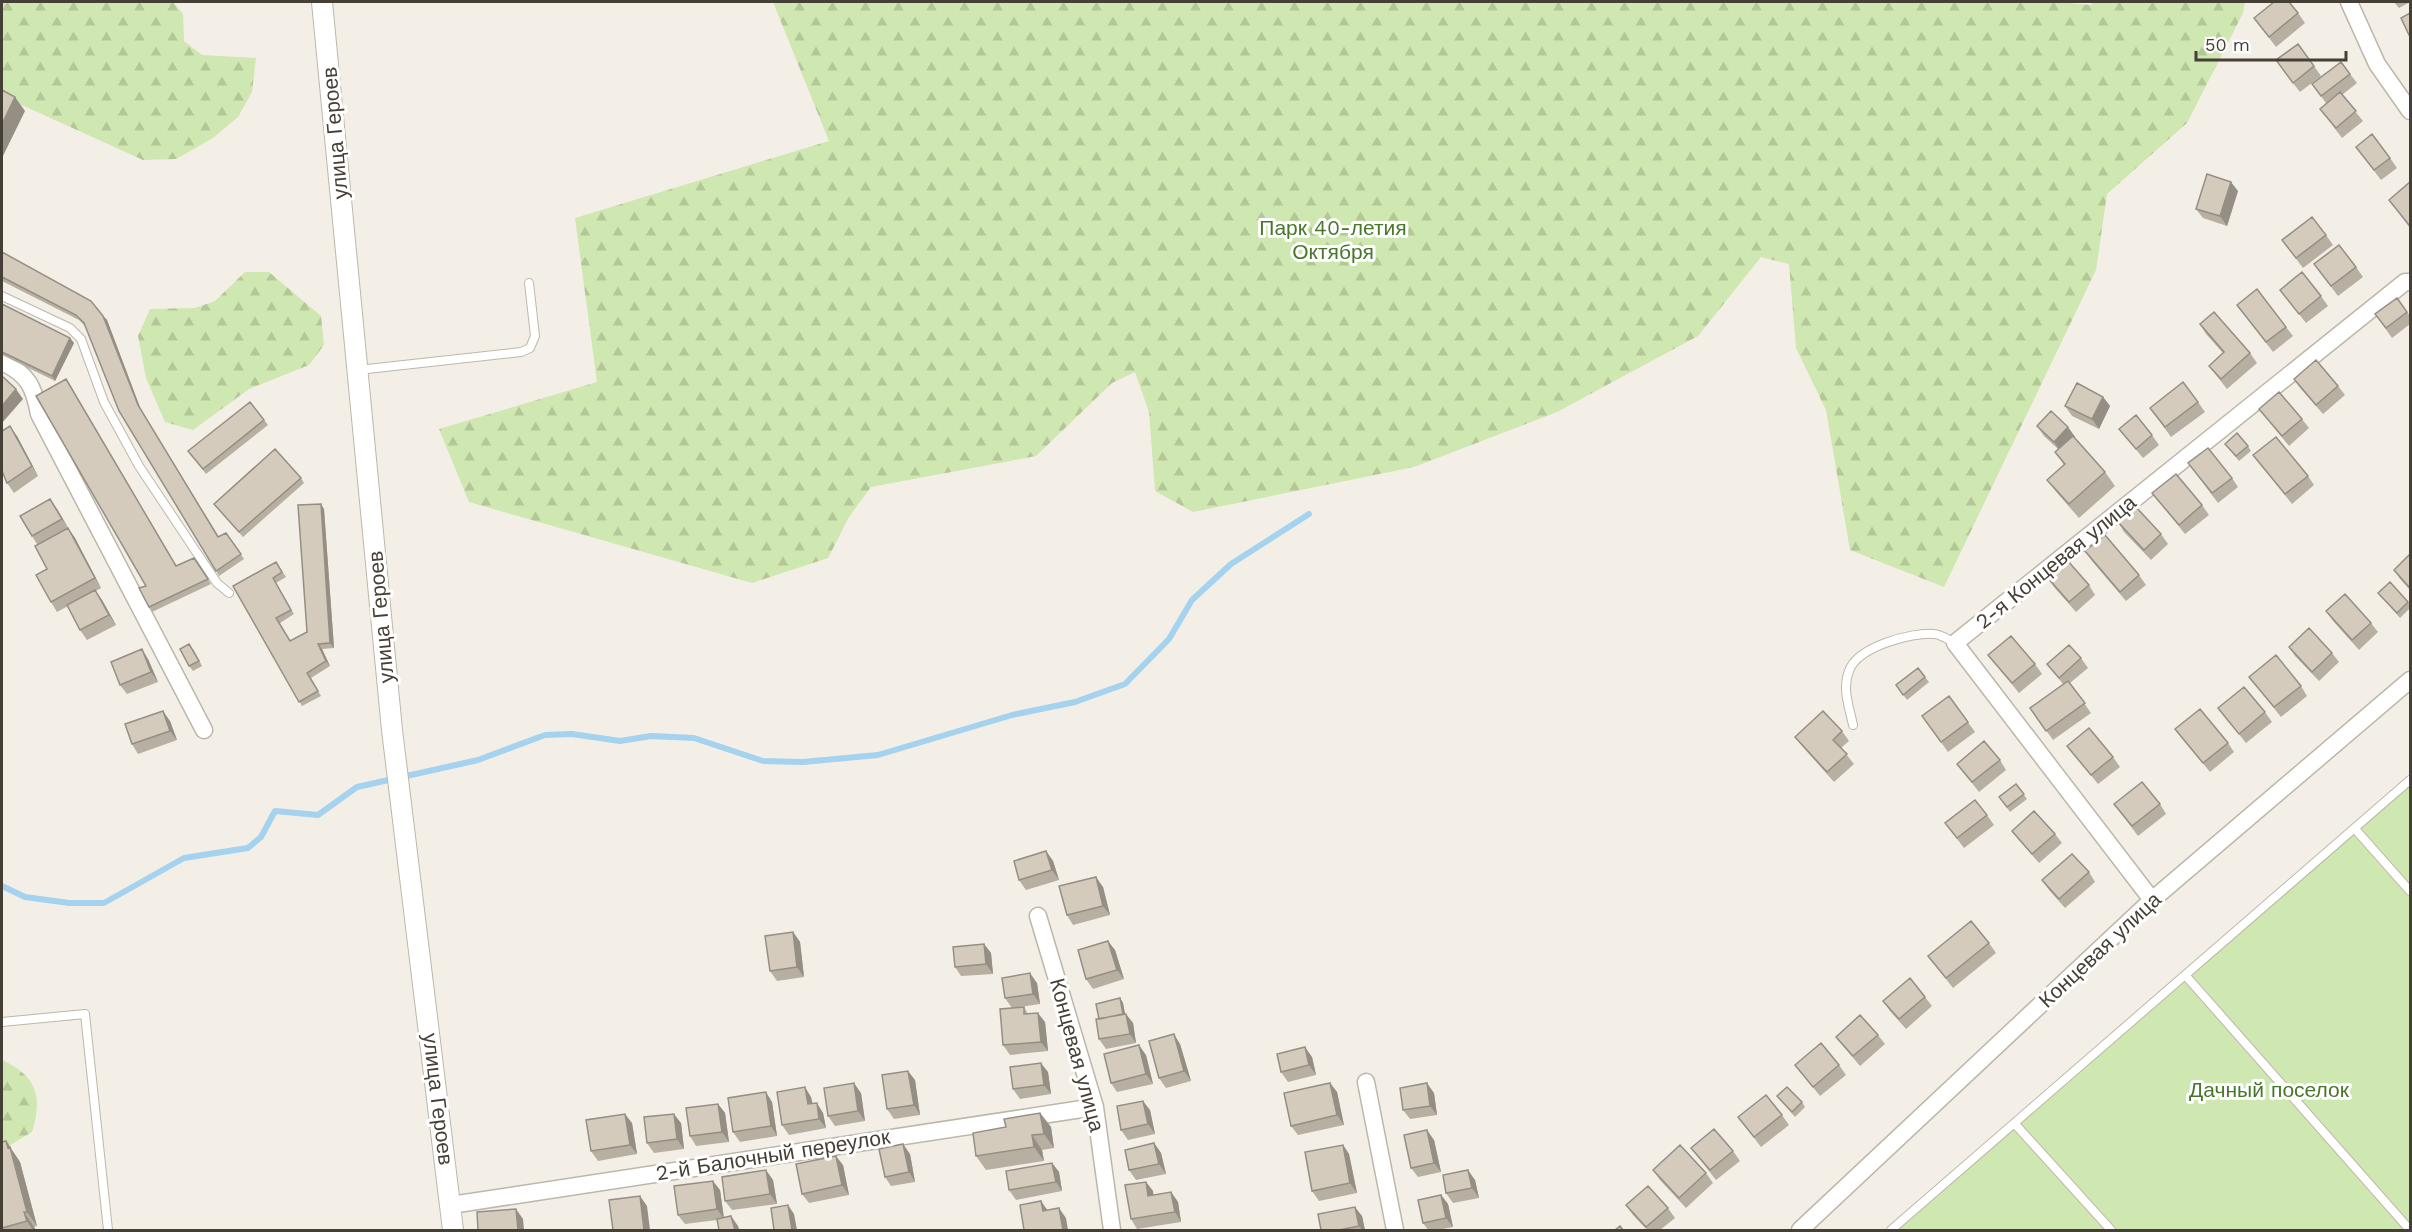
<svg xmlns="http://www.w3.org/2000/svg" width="2412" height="1232" viewBox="0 0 2412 1232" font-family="'Work Sans',sans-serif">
	<defs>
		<pattern id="forest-firs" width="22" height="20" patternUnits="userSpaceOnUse" patternTransform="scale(1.5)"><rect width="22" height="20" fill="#cfe7b0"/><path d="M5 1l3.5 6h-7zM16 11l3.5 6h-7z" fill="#b3c798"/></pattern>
	</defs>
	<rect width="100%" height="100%" fill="#f3efe7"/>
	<!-- forest -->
	<path fill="url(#forest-firs)" d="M2 2H173L183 14 184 41 202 55 256 58 252 92 238 117 213 138 176 159 143 160 2 96Z
		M773 2H2055L2091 5 2093 2H2245L2243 13 2187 123 2107 194 2096 270 1944 587 1850 550 1826 410 1796 348 1789 264 1761 257 1698 336 1557 412 1414 467 1193 512 1155 491 1149 412 1135 372 1112 383 1036 456 871 487 849 517 828 558 752 583 469 502 439 429 597 382 575 218 829 141Z
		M245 272H269L321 316 324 345 309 365 249 389 193 430 165 422 146 378 138 336 150 309 195 308 215 301Z
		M2 1060C37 1076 43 1097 32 1132L7 1147 2 1146Z"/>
	<!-- garden -->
	<path fill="#cfe7b0" d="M2410 780V1230H1891Z"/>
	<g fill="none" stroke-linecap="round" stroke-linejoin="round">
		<!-- stream -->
		<path stroke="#a4d2ef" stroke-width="6" d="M2 886 25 897 69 903H104L184 858 248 848 261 837 275 811 318 815 357 787 478 760 545 735 572 734 620 741 651 736 694 738 763 761 803 762 878 755 1012 715 1075 702 1125 684 1169 639 1192 600 1231 564 1309 514"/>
		<defs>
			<path id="service" d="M2 296 70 328 81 339 104 402 139 466 217 583 229 593
				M358 370 521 352 530 348 535 336 529 283
				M1853 725C1849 706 1842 689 1849 671 1857 647 1911 632 1934 634 1940 634 1949 640 1955 643
				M2356 830 2410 891
				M2186 976 2410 1230
				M2 1022 85 1014 108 1230
				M2015 1124 2111 1230
				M1891 1230 2410 780"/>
			<path id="minor" d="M2349 2 2377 64 2410 111
				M2 362C28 374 34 387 39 414L204 730
				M2152 900 1955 643 2405 282H2410
				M1038 916 1095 1107 1112 1230
				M1366 1082 1395 1230
				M451 1205 1095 1107
				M1800 1230 2152 900 2410 680"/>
			<path id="tertiary" d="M322 2 392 730 453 1230"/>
		</defs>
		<!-- service casing -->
		<use href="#service" stroke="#beb7a9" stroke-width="10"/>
		<!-- minor casing -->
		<use href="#minor" stroke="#beb7a9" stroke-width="19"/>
		<!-- tertiary casing -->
		<use href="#tertiary" stroke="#beb7a9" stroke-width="22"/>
		<!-- service -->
		<use href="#service" stroke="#fff" stroke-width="8"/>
		<!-- minor -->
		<use href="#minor" stroke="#fff" stroke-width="16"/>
		<!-- tertiary -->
		<use href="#tertiary" stroke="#fff" stroke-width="20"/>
	</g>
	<!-- wall -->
	<path fill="#b7afa2" d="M2394 2H2410L2399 8Z
		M2298 13 2305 23 2276 47 2254 18Z
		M2314 66 2321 76 2300 92 2283 70Z
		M2350 74 2357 83 2342 95 2363 121 2342 138 2320 109 2326 103 2312 84Z
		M2356 147 2390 158 2397 168 2381 180Z
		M2410 182V228L2389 200Z
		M2238 191 2227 226 2203 218 2196 209Z
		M2326 235 2333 245 2303 268 2282 240Z
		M2 252 103 316 107 320 141 410 219 537 226 533 244 559 219 576 85 326 79 320 2 281Z
		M2314 264 2356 267 2363 277 2338 296Z
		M2280 290 2321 296 2328 306 2306 323Z
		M2397 298 2410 316V324L2392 338 2375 314Z
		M2 304 70 338 74 343 55 381 2 355Z
		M2237 305 2286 327 2293 336 2273 352Z
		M2200 324 2250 353 2257 363 2227 389 2216 375 2209 366 2223 353 2206 334Z
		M66 379 176 566 194 558 211 584 152 612 149 607 146 586Z
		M2294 379 2338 386 2345 395 2323 414 2301 389Z
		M2103 397 2110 406 2099 429 2072 416 2065 406Z
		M250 402 268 425 206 474 188 451Z
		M2198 402 2205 412 2171 437 2150 408Z
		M2259 409 2302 419 2309 428 2289 446 2266 418Z
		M2037 426 2068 427 2075 437 2074 438 2105 472 2115 486 2079 518 2058 494 2047 480 2064 465 2055 452 2058 449 2044 436Z
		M2119 429 2152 435 2159 445 2143 458Z
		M17 436 38 476 14 493 7 483Z
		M2225 444 2248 446 2251 451 2239 461Z
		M2253 455 2308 476 2314 485 2292 504Z
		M2188 463 2232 478 2238 487 2218 503Z
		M301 478 304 483 243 537 214 504Z
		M2152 493 2202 505 2209 515 2185 534Z
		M57 509 68 528 75 538 101 588 96 591 102 600 116 625 87 640 80 630 68 606 57 612 51 602 47 569 37 544 32 536Z
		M324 509 334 648 322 649 330 666 311 678 321 696 302 706 233 586 276 562 286 577 276 583 294 614 280 623 290 641 307 632Z
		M2118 522 2161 534 2168 544 2151 560 2124 532Z
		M2085 551 2139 575 2146 585 2126 601 2092 561Z
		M2410 554V590L2400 579 2394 570Z
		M2047 577 2089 585 2095 595 2076 612 2054 587Z
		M2378 593 2408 602 2410 605V608L2400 618Z
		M2326 611 2371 623 2378 632 2359 650 2333 621Z
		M2289 647 2332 653 2339 662 2319 681 2295 656Z
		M193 649 202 666 193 671 189 666Z
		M1988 655 2035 664 2042 674 2019 693Z
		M2081 658 2088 668 2070 683 2091 713 2053 740 2030 708 2063 684 2047 664Z
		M148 659 158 682 127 694 120 685Z
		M1918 668 1929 682 1907 700 1896 685Z
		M2249 677 2301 686 2307 696 2281 717Z
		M1949 696 1975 732 1948 752 1922 716Z
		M2218 708 2265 712 2272 722 2246 743Z
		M170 721 177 740 138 754 132 744Z
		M2175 729 2228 743 2234 752 2210 772Z
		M1842 731 1849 741 1841 748 1854 764 1834 782 1802 746 1795 737Z
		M2067 746 2113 757 2120 767 2098 784Z
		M2000 760 2006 770 1979 792 1957 764Z
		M2016 784 2027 799 2010 812 1999 797Z
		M2114 804H2160L2166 814 2138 836Z
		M1987 815 1994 825 1964 848 1945 823Z
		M2012 831 2055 834 2062 843 2039 863 2019 840Z
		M1046 851 1053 861 1059 880 1026 890 1019 880Z
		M2089 872 2095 882 2065 908 2049 890 2042 880Z
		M1103 887 1110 915 1073 925 1067 915Z
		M793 932 800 942 804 977 777 981 770 971Z
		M1989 943 1996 953 1953 988 1928 956Z
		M984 944 991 953 993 974 961 976 955 967Z
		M1115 950 1124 979 1093 989 1086 979Z
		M1037 983 1040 1004 1012 1008 1005 998Z
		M1925 997 1932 1006 1906 1029 1890 1011 1883 1001Z
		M1120 998 1123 1003 1125 1014 1133 1023 1136 1043 1106 1049 1099 1039V1019Z
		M1024 1007 1028 1014 1045 1022 1048 1051 1010 1055 1003 1045Z
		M1878 1035 1885 1044 1860 1066 1843 1046 1836 1037Z
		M1180 1044 1191 1081 1166 1088 1159 1078Z
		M1146 1055 1153 1084 1117 1092 1111 1083Z
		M1312 1057 1316 1075 1288 1082 1281 1072Z
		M1795 1065H1839L1846 1075 1820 1096Z
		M1048 1072 1051 1094 1020 1099 1013 1089Z
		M915 1080 920 1115 894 1119 887 1109Z
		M1330 1083 1337 1092 1344 1125 1298 1135 1291 1126Z
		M861 1093 865 1121 835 1126 828 1116Z
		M1434 1093 1437 1115 1410 1119 1403 1110Z
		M1777 1096 1802 1102 1805 1107 1795 1117Z
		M811 1097 813 1104 823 1113 826 1128 789 1135 782 1125Z
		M772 1102 777 1136 740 1142 733 1132Z
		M718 1104 725 1113 729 1142 696 1146 690 1136Z
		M1150 1110 1155 1134 1128 1140 1121 1130Z
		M1040 1113 1051 1127 1054 1148 1042 1150 1044 1161 986 1170 976 1156 1006 1127Z
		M1782 1115 1789 1125 1761 1147 1738 1117Z
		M632 1123 637 1154 598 1161 591 1151Z
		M681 1123 684 1149 654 1153 647 1143Z
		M1434 1140 1441 1172 1418 1177 1411 1168Z
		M6 1141 20 1162 37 1226 34 1227 36 1230H2V1142Z
		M1154 1143 1161 1153 1166 1174 1136 1180 1129 1170Z
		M1343 1145 1349 1154 1357 1193 1319 1201 1312 1191Z
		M1691 1148 1733 1151 1740 1161 1716 1180Z
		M910 1154 915 1182 891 1186 885 1177Z
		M1052 1163 1059 1172 1062 1191 1016 1200 1009 1190Z
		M843 1165 849 1195 809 1203 802 1194Z
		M1653 1170 1706 1173 1713 1183 1686 1208 1660 1180Z
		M773 1180 777 1204 732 1210 725 1201Z
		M1475 1180 1479 1198 1453 1203 1446 1193Z
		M1146 1182 1153 1191V1195L1171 1192 1178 1202 1181 1222 1137 1229 1131 1219Z
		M720 1190 724 1218 738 1226 739 1230H719L717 1220 685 1224 678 1215Z
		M1441 1195 1448 1204 1453 1227 1438 1230H1428L1423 1223Z
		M1626 1205 1668 1208 1675 1218 1660 1230H1647L1633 1215Z
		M1362 1216 1365 1230H1321Z"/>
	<!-- shaded-wall -->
	<path fill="#958e84" d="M15 97 25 111 2 158V124Z
		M2231 182 2238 191 2227 226 2220 216Z
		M103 316 107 320 141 410 138 405Z
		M70 338 74 343 55 381 52 376Z
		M16 389 23 399 2 423V406Z
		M2103 397 2110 406 2099 429 2092 419Z
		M10 426 17 436 38 476 32 466Z
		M2068 427 2075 437 2061 452 2054 442Z
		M50 499 57 509 69 529 62 519Z
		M321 504 324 509 334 648 330 643Z
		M68 528 75 538 101 588 95 578Z
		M95 590 102 600 116 625 109 615Z
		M318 644 322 649 330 666 326 661Z
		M142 649 148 659 158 682 151 672Z
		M163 711 170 721 177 740 170 731Z
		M1046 851 1053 861 1059 880 1052 870Z
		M1096 877 1103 887 1110 915 1103 906Z
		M793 932 800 942 804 977 797 967Z
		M1108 941 1115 950 1124 979 1117 970Z
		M984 944 991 953 993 974 986 964Z
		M1030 973 1037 983 1040 1004 1033 994Z
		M1120 998 1123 1003 1126 1019 1123 1014Z
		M1038 1013 1045 1022 1048 1051 1041 1042Z
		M1126 1014 1133 1023 1136 1043 1130 1034Z
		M1174 1034 1180 1044 1191 1081 1184 1071Z
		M1139 1045 1146 1055 1153 1084 1146 1074Z
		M1305 1047 1312 1057 1316 1075 1309 1065Z
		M1041 1063 1048 1072 1051 1094 1044 1085Z
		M908 1071 915 1080 920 1115 914 1105Z
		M854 1083 861 1093 865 1121 858 1111Z
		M1330 1083 1337 1092 1344 1125 1337 1115Z
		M1427 1083 1434 1093 1437 1115 1430 1106Z
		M805 1087 811 1097 814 1114 808 1104Z
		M766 1092 772 1102 777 1136 771 1126Z
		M1143 1101 1150 1110 1155 1134 1148 1124Z
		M817 1103 823 1113 826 1128 819 1119Z
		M718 1104 725 1113 729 1142 722 1132Z
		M1040 1113 1051 1127 1054 1148 1044 1134Z
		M625 1114 632 1123 637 1154 630 1145Z
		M674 1114 681 1123 684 1149 677 1139Z
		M1427 1130 1434 1140 1441 1172 1434 1163Z
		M1032 1135 1042 1150 1044 1161 1034 1147Z
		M6 1141 20 1162 37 1226 27 1212Z
		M1154 1143 1161 1153 1166 1174 1159 1164Z
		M903 1144 910 1154 915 1182 909 1172Z
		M1343 1145 1349 1154 1357 1193 1350 1183Z
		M836 1156 843 1165 849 1195 842 1185Z
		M1052 1163 1059 1172 1062 1191 1056 1182Z
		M766 1170 773 1180 777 1204 770 1194Z
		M1468 1170 1475 1180 1479 1198 1472 1188Z
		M713 1181 720 1190 724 1219 717 1209Z
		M1146 1182 1153 1191 1155 1205 1148 1196Z
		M1171 1192 1178 1202 1181 1222 1175 1212Z
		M1441 1195 1448 1204 1453 1227 1446 1218Z
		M640 1196 647 1206 650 1230H644Z
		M1041 1201 1048 1211H1043Z
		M788 1205 794 1214 797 1230H792Z
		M1355 1207 1362 1216 1365 1230H1362L1359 1226Z
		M1059 1208 1066 1218 1068 1230H1063Z
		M516 1209 523 1219 524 1230H518Z
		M24 1212 36 1230H33L27 1221Z
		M731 1216 738 1226 739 1230H735Z"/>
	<!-- building -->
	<path fill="#d5cbbc" stroke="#958e84" stroke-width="1.5" d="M2274 2H2289L2298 13 2269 37 2254 18Z
		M2410 13V35H2409L2401 18Z
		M2298 44 2314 66 2293 83 2276 60Z
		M2341 62 2350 74 2321 96 2312 84Z
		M2 90 15 97 2 124Z
		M2340 92 2356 111 2336 128 2320 109Z
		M2372 134 2390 158 2374 170 2356 147Z
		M2207 174 2231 182 2220 216 2196 209Z
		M2410 182V224L2409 225 2389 200Z
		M2312 217 2326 235 2296 258 2282 240Z
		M2339 245 2356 267 2331 286 2314 264Z
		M2 252 91 301 103 316 138 405 218 537 226 533 241 554 216 571 119 411 84 323 76 315 2 277Z
		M2302 272 2321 296 2299 314 2280 290Z
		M2257 289 2286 327 2266 342 2237 305Z
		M2397 298 2407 312 2386 328 2375 314Z
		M2 304 70 338 52 376 2 352Z
		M2214 312 2250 353 2221 379 2209 366 2224 352 2200 324Z
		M2316 360 2338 386 2316 405 2294 379Z
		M2 376 16 389 2 406Z
		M66 379 176 566 194 558 208 579 149 607 139 588 146 586 36 396Z
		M2183 382 2198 402 2165 427 2150 408Z
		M2077 383 2103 397 2092 419 2065 406Z
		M2279 392 2302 419 2282 436 2259 409Z
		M250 402 264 420 203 469 188 451Z
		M2051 411 2068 427 2054 442 2037 426Z
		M2136 415 2152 435 2136 449 2119 429Z
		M10 426 32 466 7 483 2 471V431Z
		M2237 433 2248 446 2236 456 2225 444Z
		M2073 436 2105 472 2069 504 2047 480 2065 464 2055 452Z
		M2276 437 2308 476 2285 494 2253 455Z
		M2208 448 2232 478 2212 493 2188 463Z
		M275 449 301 478 239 532 214 504Z
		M2176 474 2202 505 2179 525 2152 493Z
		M50 499 62 519 32 536 20 516Z
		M321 504 330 643 318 644 326 661 307 673 318 691 299 702 233 586 276 562 282 572 273 578 291 610 276 618 290 641 307 632 298 505Z
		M2135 506 2161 534 2144 550 2118 522Z
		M68 528 95 578 51 602 36 575 47 569 35 546Z
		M2105 535 2139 575 2120 592 2085 551Z
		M2410 554V588L2394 570Z
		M2067 560 2089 585 2069 602 2047 577Z
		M2390 582 2408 602 2397 613 2378 593Z
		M95 590 109 615 80 630 67 605Z
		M2345 594 2371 623 2352 640 2326 611Z
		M2309 628 2332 653 2312 672 2289 647Z
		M2011 636 2035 664 2012 683 1988 655Z
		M189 644 199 661 189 666 180 649Z
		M2069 645 2081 658 2059 678 2047 664Z
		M142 649 151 672 120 685 111 662Z
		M2276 655 2301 686 2274 707 2249 677Z
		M1918 668 1925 677 1903 695 1896 685Z
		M2068 681 2085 703 2046 731 2030 708Z
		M2244 687 2265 712 2239 734 2218 708Z
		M1949 696 1968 722 1941 742 1922 716Z
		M2200 709 2228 743 2203 763 2175 729Z
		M163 711 170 731 132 744 125 724Z
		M1823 711 1842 731 1833 740 1847 754 1827 772 1795 737Z
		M2089 728 2113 757 2091 775 2067 746Z
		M1984 741 2000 760 1972 782 1957 764Z
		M2142 782 2160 804 2132 826 2114 804Z
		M2016 784 2024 794 2007 807 1999 797Z
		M1975 800 1987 815 1957 838 1945 823Z
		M2034 811 2055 834 2032 854 2012 831Z
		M1046 851 1052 870 1019 880 1014 861Z
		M2072 854 2089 872 2059 899 2042 880Z
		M1096 877 1103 906 1067 915 1059 886Z
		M1971 921 1989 943 1946 978 1928 956Z
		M793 932 797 967 770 971 765 936Z
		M1108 941 1117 970 1086 979 1078 950Z
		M984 944 986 964 955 967 953 947Z
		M1030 973 1033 994 1005 998 1002 978Z
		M1910 978 1925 997 1899 1019 1883 1001Z
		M1120 998 1123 1014 1099 1019 1096 1004Z
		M1024 1007V1014L1038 1013 1041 1042 1003 1045 1000 1009Z
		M1126 1014 1130 1034 1099 1039 1096 1019Z
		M1860 1015 1878 1035 1853 1056 1836 1037Z
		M1174 1034 1184 1071 1159 1078 1149 1041Z
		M1821 1043 1839 1065 1813 1087 1795 1065Z
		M1139 1045 1146 1074 1111 1083 1104 1054Z
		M1305 1047 1309 1065 1281 1072 1277 1054Z
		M1041 1063 1044 1085 1013 1089 1010 1067Z
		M908 1071 914 1105 887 1109 882 1075Z
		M854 1083 858 1111 828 1116 824 1088Z
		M1330 1083 1337 1115 1291 1126 1284 1093Z
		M1427 1083 1430 1106 1403 1110 1400 1088Z
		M805 1087 808 1104 817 1103 819 1119 782 1125 777 1092Z
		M1787 1087 1802 1102 1792 1112 1777 1096Z
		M766 1092 771 1126 733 1132 728 1098Z
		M1766 1095 1782 1115 1754 1137 1738 1117Z
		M1143 1101 1148 1124 1121 1130 1117 1106Z
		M718 1104 722 1132 690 1136 686 1108Z
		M1040 1113 1044 1134 1032 1135 1034 1147 976 1156 973 1133 1006 1127 1004 1119Z
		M625 1114 630 1145 591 1151 586 1120Z
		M674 1114 677 1139 647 1143 644 1117Z
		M1714 1129 1733 1151 1710 1170 1691 1148Z
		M1427 1130 1434 1163 1411 1168 1404 1135Z
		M6 1141 8 1148 10 1147 27 1212H24L27 1221 2 1228V1142Z
		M1154 1143 1159 1164 1129 1170 1125 1150Z
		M903 1144 909 1172 885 1177 879 1149Z
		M1343 1145 1350 1183 1312 1191 1305 1152Z
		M1680 1145 1706 1173 1679 1198 1653 1170Z
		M836 1156 842 1185 802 1194 796 1164Z
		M1052 1163 1056 1182 1009 1190 1006 1171Z
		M766 1170 770 1194 725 1201 722 1177Z
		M1468 1170 1472 1188 1446 1193 1443 1175Z
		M713 1181 717 1209 678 1215 674 1186Z
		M1146 1182 1148 1196 1171 1192 1175 1212 1131 1219 1125 1185Z
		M1648 1186 1668 1208 1646 1227 1626 1205Z
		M1441 1195 1446 1218 1423 1223 1418 1200Z
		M640 1196 644 1230H613L609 1200Z
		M1041 1201 1043 1211 1059 1208 1063 1230H1024L1020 1205Z
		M788 1205 792 1230H774L771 1208Z
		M1355 1207 1359 1226 1339 1230H1321L1318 1214Z
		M516 1209 518 1230H478L477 1212Z
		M731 1216 735 1230H719L717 1219Z
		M1620 1226 1623 1230H1615Z"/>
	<g text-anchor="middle" stroke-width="6" stroke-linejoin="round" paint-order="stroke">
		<!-- street labels -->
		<g font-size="21" fill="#463f36" stroke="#fff">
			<text transform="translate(335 133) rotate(-95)" y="7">улица Героев</text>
			<text transform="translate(2056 562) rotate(-39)" y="7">2-я Концевая улица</text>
			<text transform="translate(381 617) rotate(-95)" y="7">улица Героев</text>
			<text transform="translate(2100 950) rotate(-43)" y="7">Концевая улица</text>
			<text transform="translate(1077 1055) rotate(75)" y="7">Концевая улица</text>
			<text transform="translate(438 1099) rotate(83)" y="7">улица Героев</text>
			<text transform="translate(773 1155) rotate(-9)" y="7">2-й Балочный переулок</text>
		</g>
		<!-- park labels -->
		<g font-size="21" fill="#49772a" stroke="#fff">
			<text x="1333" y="235">Парк 40-летия<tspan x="1333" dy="24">Октября</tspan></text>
			<text x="2269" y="1097">Дачный поселок</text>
		</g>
	</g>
	<!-- border -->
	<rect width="2412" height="1232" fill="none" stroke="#463f36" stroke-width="6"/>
	<!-- scale -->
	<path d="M2196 51v9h150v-9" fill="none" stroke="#463f36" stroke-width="3"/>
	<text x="2205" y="51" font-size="18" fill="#463f36" stroke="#ffffff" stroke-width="4.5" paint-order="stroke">50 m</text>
</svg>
